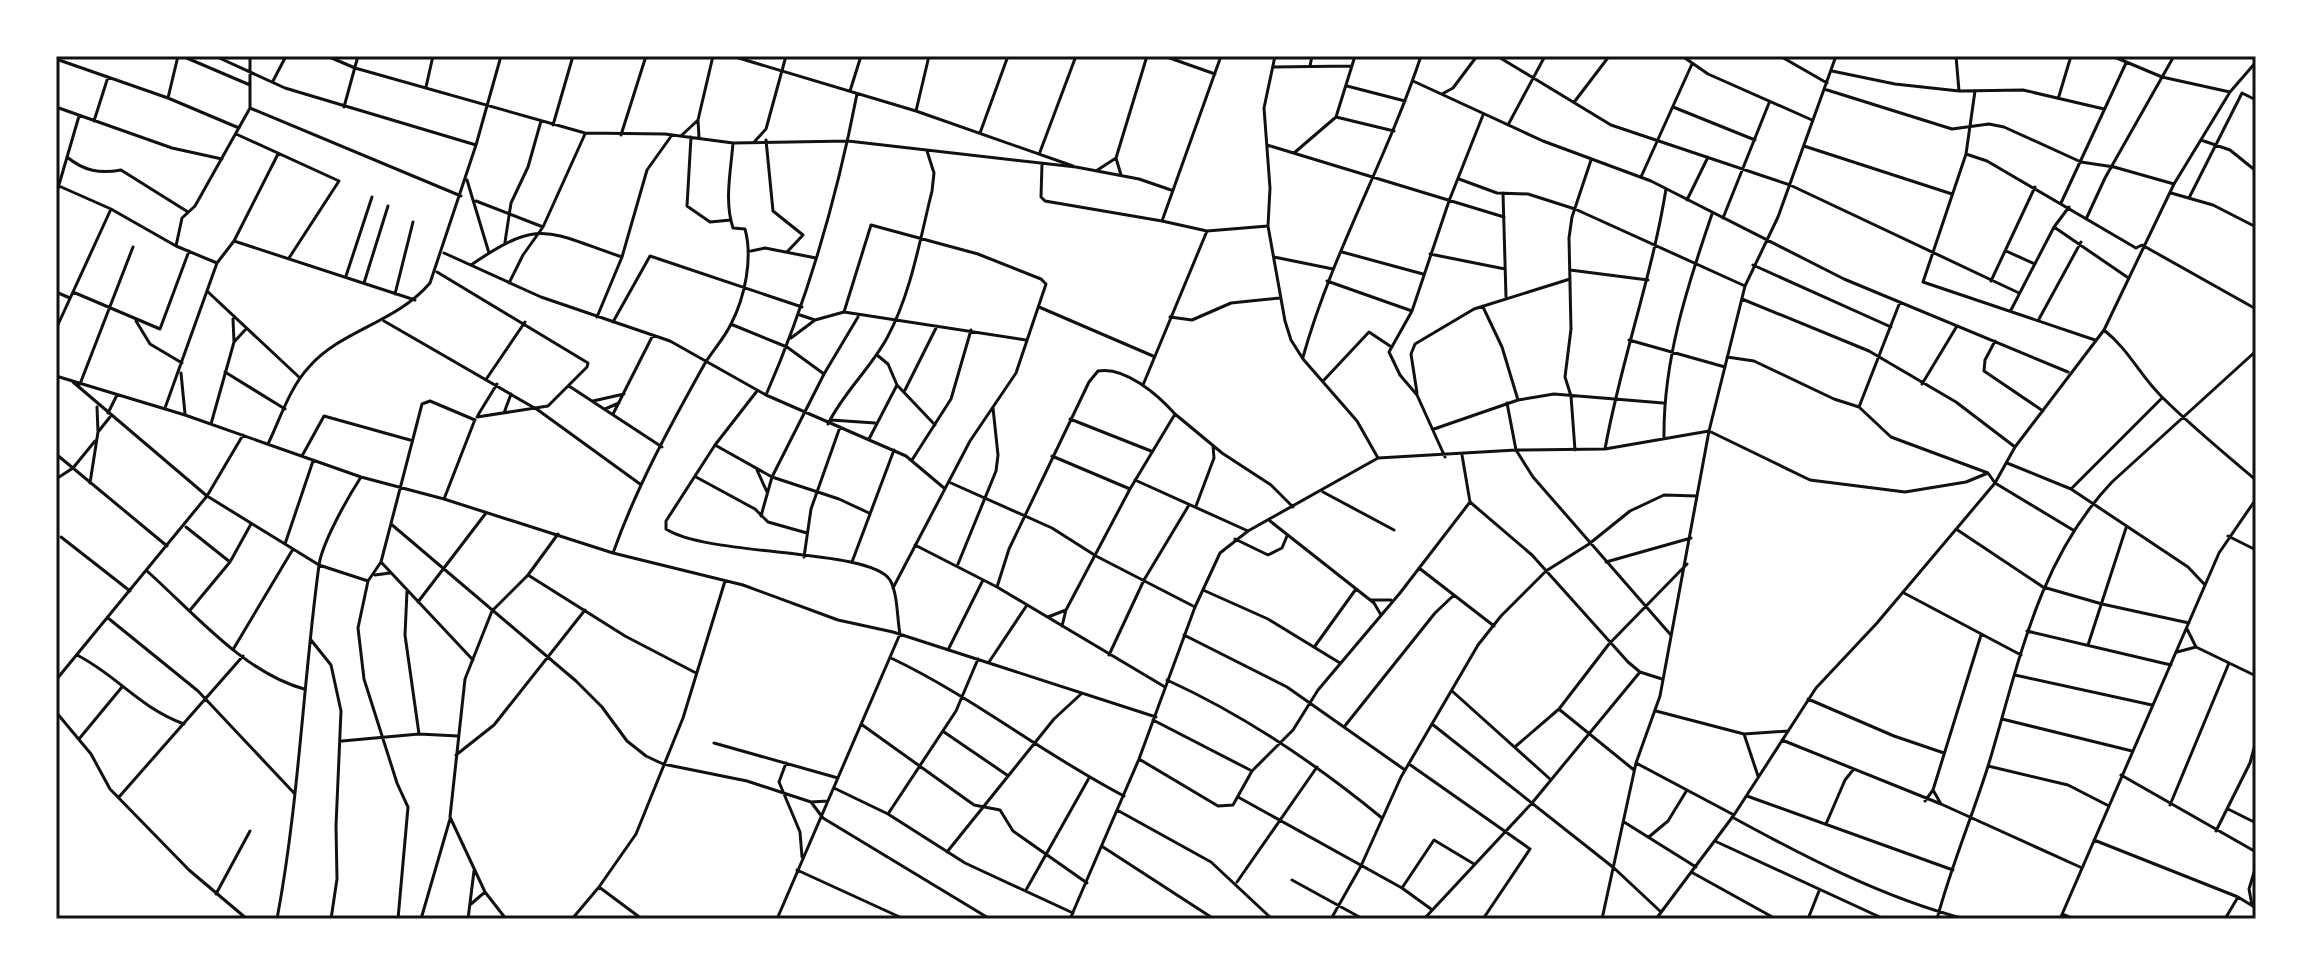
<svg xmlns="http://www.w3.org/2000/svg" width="2312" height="975" viewBox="0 0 2312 975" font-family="Montserrat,sans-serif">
	<rect width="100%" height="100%" fill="#fff"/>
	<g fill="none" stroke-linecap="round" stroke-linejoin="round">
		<!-- minor -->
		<path stroke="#111" stroke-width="3" d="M182 56 250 85
			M215 56 285 88 476 145 430 283C396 323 341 330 309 367 290 387 280 419 268 444
			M327 56 355 68 585 133 665 134 733 143 848 141 1076 167 1139 179 1171 190
			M732 56 916 111 1073 166
			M1164 56 1215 74
			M1221 56 1162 221 1207 231 1268 226
			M1275 56 1264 108 1270 188 1268 226 1285 321 1291 340 1303 359 1357 421 1378 458
			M1497 56 1611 125 1790 185 2019 293
			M1682 56 1708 74 1812 120
			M1780 56 1827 83
			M1956 56 1959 91
			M2112 56 2162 77 2230 92
			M56 59 168 98 239 128
			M1310 66 1312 56
			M1273 67 1352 66
			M1832 71 1895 84 1959 91 2023 90 2104 109
			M273 81 286 56
			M1413 81 1543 141 1651 181 1844 279 2068 372
			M1347 86 1405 101
			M426 87 433 56
			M1824 89 1952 129 1989 124 2004 127 2081 162 2114 167 2174 184
			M850 91 861 56
			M1975 91 1966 154 1923 282 2095 340
			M1442 94 1453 88 1477 56
			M2059 96 2071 56
			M168 98 178 56
			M1575 101 1607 59
			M56 107 172 148 222 159
			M344 107 358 56
			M1673 107 1755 140
			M250 108 461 196
			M916 111 929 56
			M1336 117 1355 56
			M94 121 108 77
			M553 125 573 56
			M1508 125 1545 56
			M980 133 1008 56
			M236 134 339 181 289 258
			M621 135 646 56
			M681 136 698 120
			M691 137 687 206 710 222 731 220
			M699 138 698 120 713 56
			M766 140 773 211 803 235 787 252
			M2201 140 2230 150 2256 171
			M755 141 766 129 786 56
			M476 145 501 56
			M1267 145 1504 217
			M1804 146 1952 194
			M1040 152 1076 56
			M1294 153 1336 117 1394 131
			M1966 154 1987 161 2136 248 2142 245 2256 309
			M67 157C84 171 100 174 121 170L188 212
			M1042 164 1041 197 1045 201 1162 221
			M1096 171 1116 158
			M1121 175 1116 158 1147 56
			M1641 177 1692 64
			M1459 179 1497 193 1528 194 1575 209 1745 286
			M467 180 489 253
			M59 186 111 209 176 246
			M1503 193 1506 297
			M2171 193 2213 205 2256 227
			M56 195 79 116
			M2189 198 2242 93 2256 100
			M1687 200 1708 157
			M476 201 543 227
			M2061 203 2126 63
			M2087 217 2105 178 2174 56
			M1723 218 1769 103
			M2054 227 2127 277
			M234 241 415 300
			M505 242 511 203 528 167 541 121
			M751 251 765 248 816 258
			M2006 251 2035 264
			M1342 252 1423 274
			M444 253 541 297 670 341 766 395 906 456 944 488
			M1430 254 1505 269
			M1274 257 1333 269
			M217 263 176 246 182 218 195 206 250 108V56
			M471 265C541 217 547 232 622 257
			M1753 265 1891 327
			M1570 270 1648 280
			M437 272 588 363 587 367 548 406 477 417
			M346 276 372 197
			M1327 281 1412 311
			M1991 281 2035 187
			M364 283 388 206
			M509 283 523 255 543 227 585 134
			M207 291 300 378
			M56 292 70 298
			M73 292 160 329 189 251
			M395 294 413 222
			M1742 299 1869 351 1956 402 2015 447
			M1039 307 1153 356
			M1483 307 1502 347 1518 400
			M2011 310 2054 227 2069 207
			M844 312 871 225 978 254 1041 279 1046 284 1016 373 970 441 893 588
			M800 315 815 320
			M597 317 622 257 647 170 672 135
			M1170 317 1192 320 1231 303 1280 298
			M2039 319 2081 242
			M136 321 150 344 182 363
			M384 321 538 410 640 484
			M613 322 650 256 802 307
			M733 325 787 347 824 374
			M56 329 111 209
			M2104 330C2130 351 2138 373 2161 396 2191 426 2224 453 2256 480
			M791 338 815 320 844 312 1026 340
			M1629 340 1725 367
			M1995 341 1985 360 1984 371 2043 411
			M234 342 245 330
			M1303 357C1332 253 1387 159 1421 56
			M1727 357 1754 361 1834 399 1859 407 1891 437 1988 473 1995 483 2073 530
			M225 372 285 409
			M181 373 185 414
			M56 376 185 415 361 477 444 499 613 553 743 585 838 620 893 632 1156 717
			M487 378 525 322
			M1324 380 1369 332 1390 346
			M73 382 207 496 285 544
			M80 384 133 247
			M1922 384 1957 326
			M897 385 935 425
			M1143 385 1207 231
			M569 386 662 447
			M905 390 937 326
			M757 391 715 445 666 521V529C709 557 870 548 890 580 898 594 897 619 900 634L777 919
			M1417 393 1411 354 1415 344 1474 309 1570 279
			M766 395C808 299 837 197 857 94
			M593 401 624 394
			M1507 403 1516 450 1533 477 1670 634
			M1859 407 1900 302
			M165 408 217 263 234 241 278 154
			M605 409 619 403
			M108 413 117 395
			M504 413 511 394
			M613 414 653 335
			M1175 414 1222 453 1271 485 1293 507
			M478 415 497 384
			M1070 419 1151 451
			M831 420 875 423
			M211 424 234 342 233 319
			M828 424C843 393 870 369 887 338 911 294 920 239 932 191L934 173 927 151
			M1434 429 1518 400 1554 394 1663 403
			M98 432 110 417
			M1664 438C1663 361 1687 287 1712 214
			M869 439 897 385 888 364 877 355
			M715 445 772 477 839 499 869 513
			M1605 449C1621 360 1652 277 1666 189
			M1575 450 1571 396 1565 377 1571 329 1569 238 1572 217 1591 160
			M56 454 167 546
			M1462 455 1470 502 1532 555 1628 662 1640 672 1662 679
			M302 456 324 416 410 440
			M1052 456 1130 489
			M1445 457 1417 395 1400 375 1389 352 1412 311 1449 201 1483 115
			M912 460 951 399 971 330
			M313 461 285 544 319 565 368 581 381 562 422 404 430 401 475 420
			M2007 463 2071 489 2188 567 2205 585
			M757 470 767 492
			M696 477 755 509 768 522 807 533
			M56 479 73 468 95 441
			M1135 480 1248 531
			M90 483 98 432 97 407
			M951 483 1052 528 1096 556 1195 607
			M2071 489 2162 398
			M1323 492 1394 530
			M444 499 474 422
			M1196 506 1214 458 1213 446
			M761 516 772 477 824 374 858 317
			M1270 521 1374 603 1381 615
			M391 524 576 681 602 707 627 741 646 756 663 764 747 781 811 802 828 801
			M186 527 230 562
			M1956 529 2043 587 2102 604 2189 623
			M2228 536 2256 550
			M61 537 130 591
			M1235 539 1268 555 1282 548 1287 536
			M915 545 997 587 1165 687
			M613 553C636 488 670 426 704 365 712 351 724 339 731 324 745 297 753 258 745 229L733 228C724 201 731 170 733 143
			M804 557 811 509 840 427
			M381 562 473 660
			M852 562 894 450
			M1606 562 1691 538
			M958 564 996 471 998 455 993 408
			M1419 568 1494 626
			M147 571C193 612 243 672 304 689
			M375 575 390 573
			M528 575 625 636 696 673
			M368 581 358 628 364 679 397 783 408 807 398 919
			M997 587 1009 549 1089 382 1098 371C1125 366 1158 395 1175 414L1130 489 1066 610 1062 626
			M1203 590 1268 619 1340 663
			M407 591 405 635 419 734
			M1904 593 2021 655
			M1371 600H1391
			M418 602 486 513
			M191 609 230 562 251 524
			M1048 617 1066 610
			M108 618 198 691 294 793
			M2187 629 2196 647 2256 676
			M2027 631 2171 665
			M1184 635 1287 687 1405 770
			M311 640 331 665 341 711 336 826 337 879 331 919
			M2088 645 2126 528
			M1315 646 1356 589
			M234 648 293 549
			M948 650 983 580
			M2177 652 2196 647
			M77 655C118 676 137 706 184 724
			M1109 655 1144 580 1189 505
			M891 658C973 697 1043 754 1124 796
			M989 662 1027 605
			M2015 675 2152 705
			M56 680 207 496 243 435
			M1167 680C1246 716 1315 763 1382 818
			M1452 691 1550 779
			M1808 699 1894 736 1944 753
			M1560 710 1634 770
			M1656 711 1744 734 1788 731
			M56 712 91 754 110 789 189 870 247 919
			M2002 719 2132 751
			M1153 720 1252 771
			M861 724 974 805 1000 810 1013 831 1087 883
			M1432 724 1614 868 1661 912
			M1344 727 1435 613 1454 595
			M944 732 1007 775
			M1744 734 1758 776
			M79 739 122 687
			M1782 740 1941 804 2080 867
			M342 741 419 734 458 736
			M714 743 838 778
			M1516 746 1559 709 1609 644 1687 564
			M456 755 494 725 585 610
			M1139 759 1218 806 1233 805 1252 771 1293 730 1318 690 1400 593 1470 502
			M786 763 779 782 800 832 802 857
			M1636 763 1734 815
			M1409 764 1530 849 1483 919
			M1988 766 2068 785 2107 805
			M2121 775 2256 852
			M834 788 888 814 965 863 1073 913
			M1933 790 1941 804
			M1747 796 1953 870
			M119 797 243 656
			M1238 797 1402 888 1431 909
			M1925 801 1933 790 1981 635
			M811 802 823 818 990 919
			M2170 805 2229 663
			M2228 809 2256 823
			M1117 810 1211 862 1272 919
			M888 814 956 711 978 659
			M1732 817C1805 857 1884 898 1965 919
			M1624 822 1696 867
			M1826 824 1845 780 1853 770
			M2216 831 2250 763 2256 741
			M1650 836 1668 821 1687 790
			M2094 840 2238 897 2256 908
			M1717 842 1884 919
			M1103 847 1214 919
			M947 852 1054 719 1081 694
			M797 870 904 919
			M1693 873 1776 919
			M1292 880 1363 919
			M1237 882 1317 767
			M599 887 642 919
			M1402 888 1434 840 1474 864
			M1026 890 1089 778
			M216 894 250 831
			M471 904 485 892
			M2252 905 2249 889 2256 866
			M2063 914 2074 919
			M277 919C299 802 303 683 319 565 322 543 348 497 361 477
			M421 919 450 819
			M468 919 474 871
			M506 919 485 892 450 817 465 679 492 611 528 575 558 534
			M572 919 599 887 636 834 683 718 725 581
			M1070 919 1139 759 1195 607 1220 553 1248 531 1378 458 1516 450 1605 449 1709 431 1810 480 1905 492 1966 482 1988 473
			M1331 919 1361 866 1401 777 1478 645 1501 616 1546 571 1589 544 1630 511 1664 495 1697 496
			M1424 919 1532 803 1640 672
			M1602 919 1636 763 1660 696 1709 431 1745 286 1778 217 1836 56
			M1656 919 1734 815 1816 688 1877 623 1995 483 2015 447 2104 330 2174 184 2230 92 2256 62
			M1808 919 1819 891
			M1937 919C1951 866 1973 815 1989 763 2019 663 2038 560 2112 482L2256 351
			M2060 919 2219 553 2256 499
			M2225 919 2238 897"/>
	</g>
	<!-- border -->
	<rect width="2312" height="975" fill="none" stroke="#ffffff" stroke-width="116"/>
	<rect x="58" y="58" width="2196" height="859" fill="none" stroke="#111" stroke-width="3"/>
</svg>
